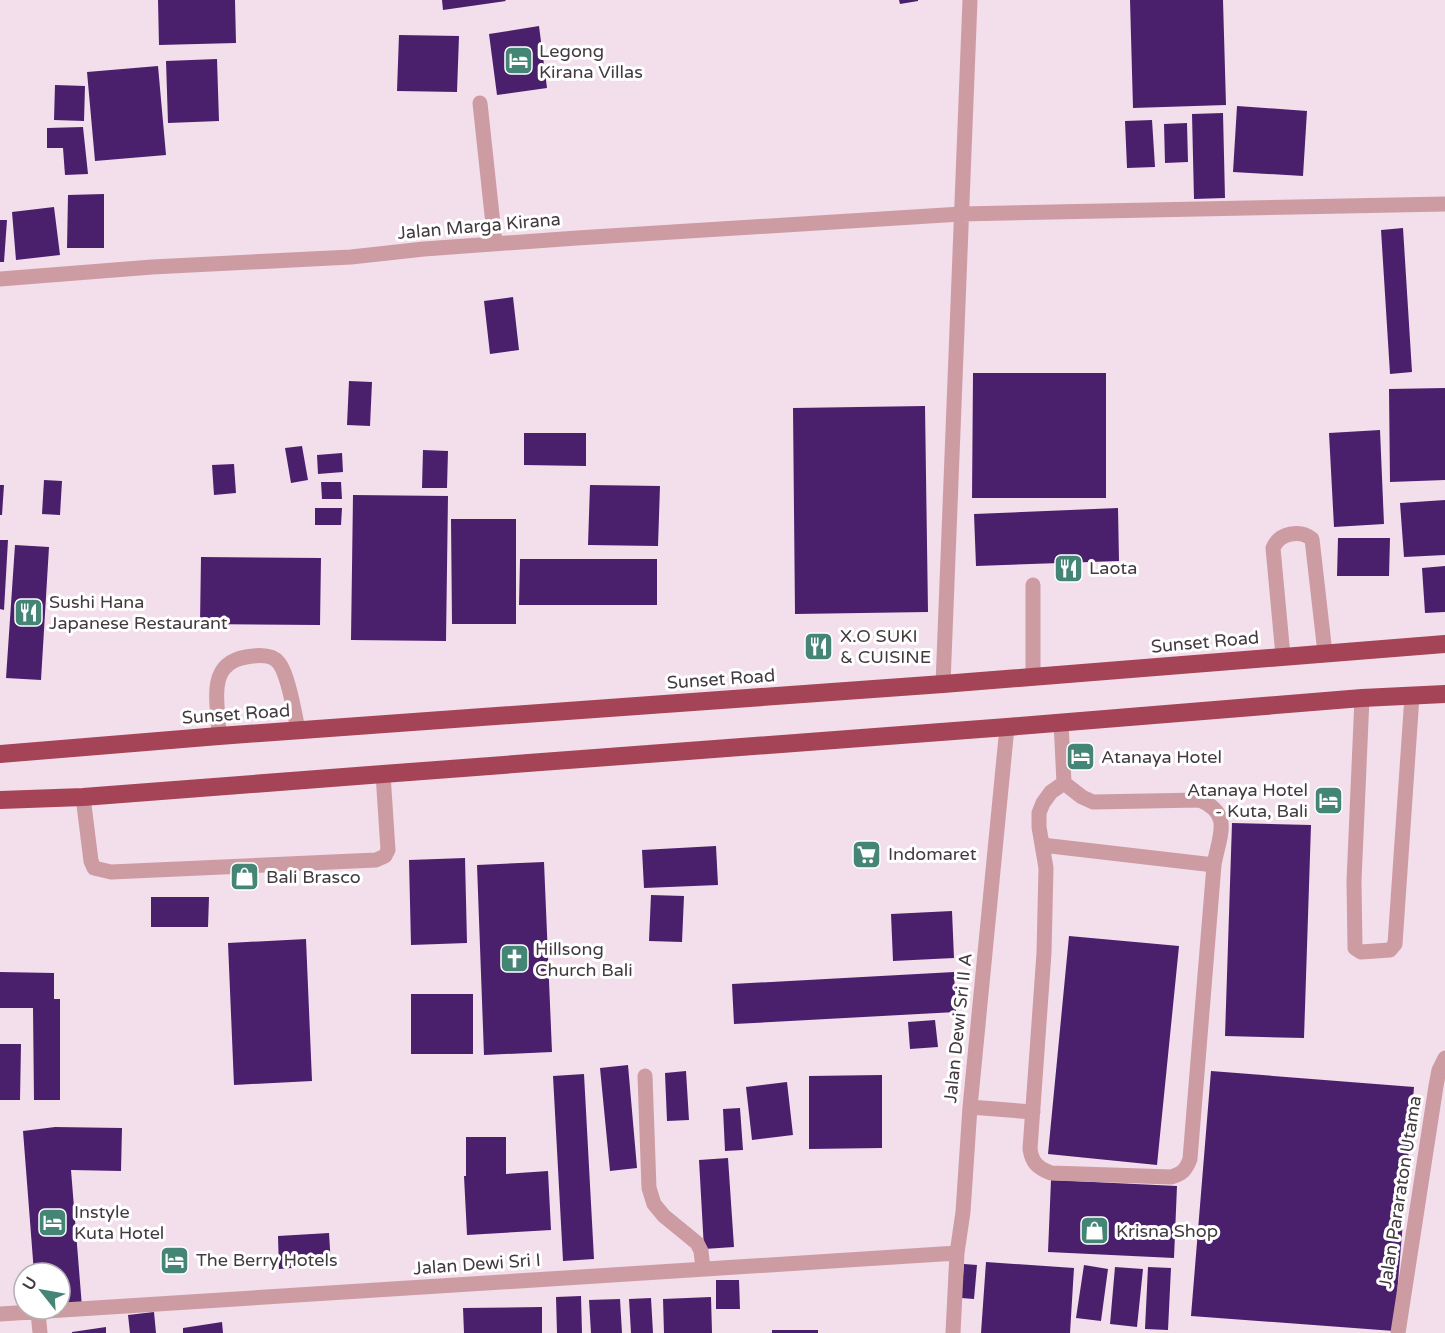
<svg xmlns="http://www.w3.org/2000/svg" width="1445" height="1333" viewBox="0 0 1445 1333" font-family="'Varela Round',sans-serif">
	<rect width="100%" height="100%" fill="#f3deec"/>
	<!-- building -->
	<path fill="#4a206d" d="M158 0H235L236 43 159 45Z
		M442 0H505L506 1 443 10Z
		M899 0H918V1L900 4Z
		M1130 0H1223L1226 105 1133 108Z
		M539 26 547 88 497 95 489 34Z
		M399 35 459 36 457 92 397 91Z
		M217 59 219 121 168 123 166 61Z
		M158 66 166 155 95 161 87 72Z
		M55 85 85 86 84 121 54 120Z
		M1237 106 1307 111 1303 176 1233 172Z
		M1223 113 1225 198 1194 199 1192 114Z
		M1152 120 1155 167 1127 168 1125 121Z
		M1187 123 1188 162 1165 163 1164 124Z
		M83 127 88 174 65 175 63 148H47V128Z
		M104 194V248H67L68 195Z
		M54 207 60 255 16 260 12 212Z
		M0 220H7L4 262H0Z
		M1403 228 1412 372 1390 374 1381 230Z
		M513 297 519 350 490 354 484 301Z
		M973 373H1106V498H972Z
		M349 381 372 382 370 426 347 425Z
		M1445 388V480L1390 482 1389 389Z
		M925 406 928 612 795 614 793 408Z
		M1380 430 1384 524 1334 527 1329 433Z
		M524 433H586V466L524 465Z
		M302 446 308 480 291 483 285 448Z
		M423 450 448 451 447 488H422Z
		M342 453 343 472 318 474 317 455Z
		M234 464 236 493 214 495 212 465Z
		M44 480 62 481 60 515 42 514Z
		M321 482H341L342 499H322Z
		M0 485H4L2 515H0Z
		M590 485 660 486 658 546 588 545Z
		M353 495 448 496 446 641 351 640Z
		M1445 500V555L1404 557 1400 503Z
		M315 508H342L341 525H315Z
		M1118 508 1119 561 976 566 974 514Z
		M451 519H516V624H452Z
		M1338 538H1390L1389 576H1337Z
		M0 540H8L4 610 0 609Z
		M15 545 49 547 41 680 6 678Z
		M201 557 321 558 320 625 200 624Z
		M520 559H657V605H519Z
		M1445 566V612L1425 613 1422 568Z
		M1232 823 1311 825 1304 1038 1225 1036Z
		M716 846 718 885 644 888 642 850Z
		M465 858 467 943 411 945 409 860Z
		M544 862 552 1052 484 1055 477 865Z
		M651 895 684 896 682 942 649 941Z
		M151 897H209L208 927H151Z
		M952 911 954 958 893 961 891 914Z
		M1069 936 1179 946 1157 1165 1048 1154Z
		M306 939 312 1081 234 1085 228 943Z
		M0 972 54 973V999H60V1100H34L33 1008H0Z
		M954 972 956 1012 734 1024 732 984Z
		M411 994H473V1054H411Z
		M935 1020 938 1047 910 1049 908 1022Z
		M0 1044H21L20 1100H0Z
		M628 1065 637 1168 610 1171 600 1068Z
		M686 1071 689 1120 667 1121 665 1073Z
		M1211 1071 1414 1087 1394 1331 1191 1316Z
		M584 1074 594 1259 563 1261 553 1076Z
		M882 1075V1148L809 1149V1076Z
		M787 1082 793 1135 752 1140 746 1087Z
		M740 1108 743 1150 725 1151 723 1109Z
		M55 1127 122 1128 121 1171 71 1170 82 1307 60 1309V1273H34L23 1131Z
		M466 1137H506V1174L548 1171 551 1230 467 1235 464 1176H466Z
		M728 1158 734 1247 704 1249 699 1160Z
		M1051 1180 1177 1186 1174 1258 1048 1252Z
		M329 1233 331 1265 279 1269 278 1236Z
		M986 1262 1074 1268 1070 1333H981Z
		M964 1264 977 1265 974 1299 961 1298Z
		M1084 1265 1108 1269 1101 1321 1076 1318Z
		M1115 1267 1143 1269 1137 1327 1110 1324Z
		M1148 1267 1171 1268 1168 1330 1145 1329Z
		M716 1280H739L740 1309H716Z
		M581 1296 582 1333H557L556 1297Z
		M711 1297 712 1333H664L663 1299Z
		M651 1298 653 1333H631L629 1299Z
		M620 1299 622 1333H591L589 1300Z
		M542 1307V1333H464L463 1308Z
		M154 1312 156 1333H130L128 1315Z
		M222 1322 223 1333H183V1328Z
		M106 1327V1333H72V1332Z
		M772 1330H818V1333H772Z"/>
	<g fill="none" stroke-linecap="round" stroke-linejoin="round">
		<!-- minor -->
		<path stroke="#cd9ca2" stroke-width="15" d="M480 103 495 243
			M0 279 152 267 351 257 424 249 577 238 961 214 1445 204
			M1033 585V677
			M1283 656 1273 548C1279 533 1300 529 1312 539L1325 653
			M943 684 970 0
			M1362 698 1354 881 1355 948 1361 952 1390 950 1395 944 1412 696
			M1061 722 1064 783 1082 797 1093 802 1200 800C1233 814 1219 836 1214 865L1190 1159C1186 1170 1182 1174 1171 1177L1051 1173C1038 1168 1032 1163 1030 1149L1044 953 1046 868 1039 827V813L1043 803 1051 792 1064 783
			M219 736C218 699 205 660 253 656 262 655 273 655 279 663 288 674 295 715 298 730
			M83 797 91 861 94 868 111 872 376 860 385 856 388 850 383 774
			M1042 845 1214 865
			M645 1076 649 1188 654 1204 664 1216 697 1243 701 1251 703 1269
			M970 1107 1033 1112
			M38 1312 40 1333
			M0 1314 957 1253
			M953 1333 957 1253 963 1212 970 1107 1007 727
			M1398 1333 1436 1086 1439 1070 1445 1058"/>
		<!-- highway -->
		<path stroke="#a54456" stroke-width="18" d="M0 754 219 736 943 684 1445 644
			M0 800 83 797 383 774 1007 727 1362 698 1445 694"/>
	</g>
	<!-- icons -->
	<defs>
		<symbol id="hotel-square" viewBox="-11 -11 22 22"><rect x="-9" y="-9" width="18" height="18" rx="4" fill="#448575" stroke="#fff"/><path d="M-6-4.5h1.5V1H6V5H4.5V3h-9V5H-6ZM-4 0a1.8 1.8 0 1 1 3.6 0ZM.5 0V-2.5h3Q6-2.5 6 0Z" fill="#fff"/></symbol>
		<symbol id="restaurant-square" viewBox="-11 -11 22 22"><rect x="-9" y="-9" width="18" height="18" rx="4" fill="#448575" stroke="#fff"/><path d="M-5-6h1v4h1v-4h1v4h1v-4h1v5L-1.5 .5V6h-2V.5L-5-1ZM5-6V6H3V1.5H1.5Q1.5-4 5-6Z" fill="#fff"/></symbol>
		<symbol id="supermarket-square" viewBox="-11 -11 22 22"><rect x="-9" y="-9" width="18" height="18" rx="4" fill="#448575" stroke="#fff"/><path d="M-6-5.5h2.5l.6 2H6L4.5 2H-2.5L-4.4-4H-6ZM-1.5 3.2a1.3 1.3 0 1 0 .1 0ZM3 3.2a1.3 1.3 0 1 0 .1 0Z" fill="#fff"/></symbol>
		<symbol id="shop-square" viewBox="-11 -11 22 22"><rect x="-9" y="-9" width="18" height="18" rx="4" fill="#448575" stroke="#fff"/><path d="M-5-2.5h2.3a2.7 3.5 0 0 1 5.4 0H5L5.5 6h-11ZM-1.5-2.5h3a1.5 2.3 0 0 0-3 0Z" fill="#fff"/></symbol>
		<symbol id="church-square" viewBox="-11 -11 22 22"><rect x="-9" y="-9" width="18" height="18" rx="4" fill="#448575" stroke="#fff"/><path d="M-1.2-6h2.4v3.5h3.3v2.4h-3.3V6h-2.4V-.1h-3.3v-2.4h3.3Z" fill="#fff"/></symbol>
	</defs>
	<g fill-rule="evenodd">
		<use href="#hotel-square" x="502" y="44" width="33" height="33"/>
		<use href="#restaurant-square" x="1052" y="552" width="33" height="33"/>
		<use href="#restaurant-square" x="12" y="596" width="33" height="33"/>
		<use href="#restaurant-square" x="802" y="630" width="33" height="33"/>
		<use href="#hotel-square" x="1064" y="740" width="33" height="33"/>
		<use href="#hotel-square" x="1312" y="784" width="33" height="33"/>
		<use href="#supermarket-square" x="850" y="838" width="33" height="33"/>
		<use href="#shop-square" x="228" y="860" width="33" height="33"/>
		<use href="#church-square" x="498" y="942" width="33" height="33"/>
		<use href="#hotel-square" x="36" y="1206" width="33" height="33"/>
		<use href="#shop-square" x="1078" y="1214" width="33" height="33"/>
		<use href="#hotel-square" x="158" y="1244" width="33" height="33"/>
	</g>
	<g text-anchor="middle" stroke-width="6" stroke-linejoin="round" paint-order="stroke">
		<!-- poi labels -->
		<g font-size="18" fill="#423a3f" stroke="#fff" text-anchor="start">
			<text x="539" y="57">Legong<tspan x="539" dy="21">Kirana Villas</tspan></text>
			<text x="1089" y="574">Laota</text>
			<text x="49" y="608">Sushi Hana<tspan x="49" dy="21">Japanese Restaurant</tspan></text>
			<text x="840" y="642">X.O SUKI<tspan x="840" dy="21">&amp; CUISINE</tspan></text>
			<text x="1101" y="763">Atanaya Hotel</text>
			<text x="1308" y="796" text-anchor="end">Atanaya Hotel<tspan x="1308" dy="21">- Kuta, Bali</tspan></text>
			<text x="888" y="860">Indomaret</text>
			<text x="266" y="883">Bali Brasco</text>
			<text x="535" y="955">Hillsong<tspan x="535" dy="21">Church Bali</tspan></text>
			<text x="74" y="1218">Instyle<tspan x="74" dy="21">Kuta Hotel</tspan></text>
			<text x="1116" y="1237">Krisna Shop</text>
			<text x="196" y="1266">The Berry Hotels</text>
		</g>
		<!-- street labels -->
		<g font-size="18" fill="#423a3f" stroke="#fff">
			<text transform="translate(479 226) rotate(-5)" y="6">Jalan Marga Kirana</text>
			<text transform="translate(1205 642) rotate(-5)" y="6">Sunset Road</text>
			<text transform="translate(721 679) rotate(-4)" y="6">Sunset Road</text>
			<text transform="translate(236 714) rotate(-4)" y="6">Sunset Road</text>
			<text transform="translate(958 1028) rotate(-84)" y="6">Jalan Dewi Sri II A</text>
			<text transform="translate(1400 1192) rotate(-81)" y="6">Jalan Pararaton Utama</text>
			<text transform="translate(477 1264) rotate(-4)" y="6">Jalan Dewi Sri I</text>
		</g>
	</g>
	<!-- north arrow -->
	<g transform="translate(42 1291) rotate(301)"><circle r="28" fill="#ffffff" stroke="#b3b0b2" stroke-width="1.5"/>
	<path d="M0-4.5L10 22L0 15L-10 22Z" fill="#448575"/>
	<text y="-9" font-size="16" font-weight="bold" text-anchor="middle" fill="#423a3f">U</text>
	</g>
</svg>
